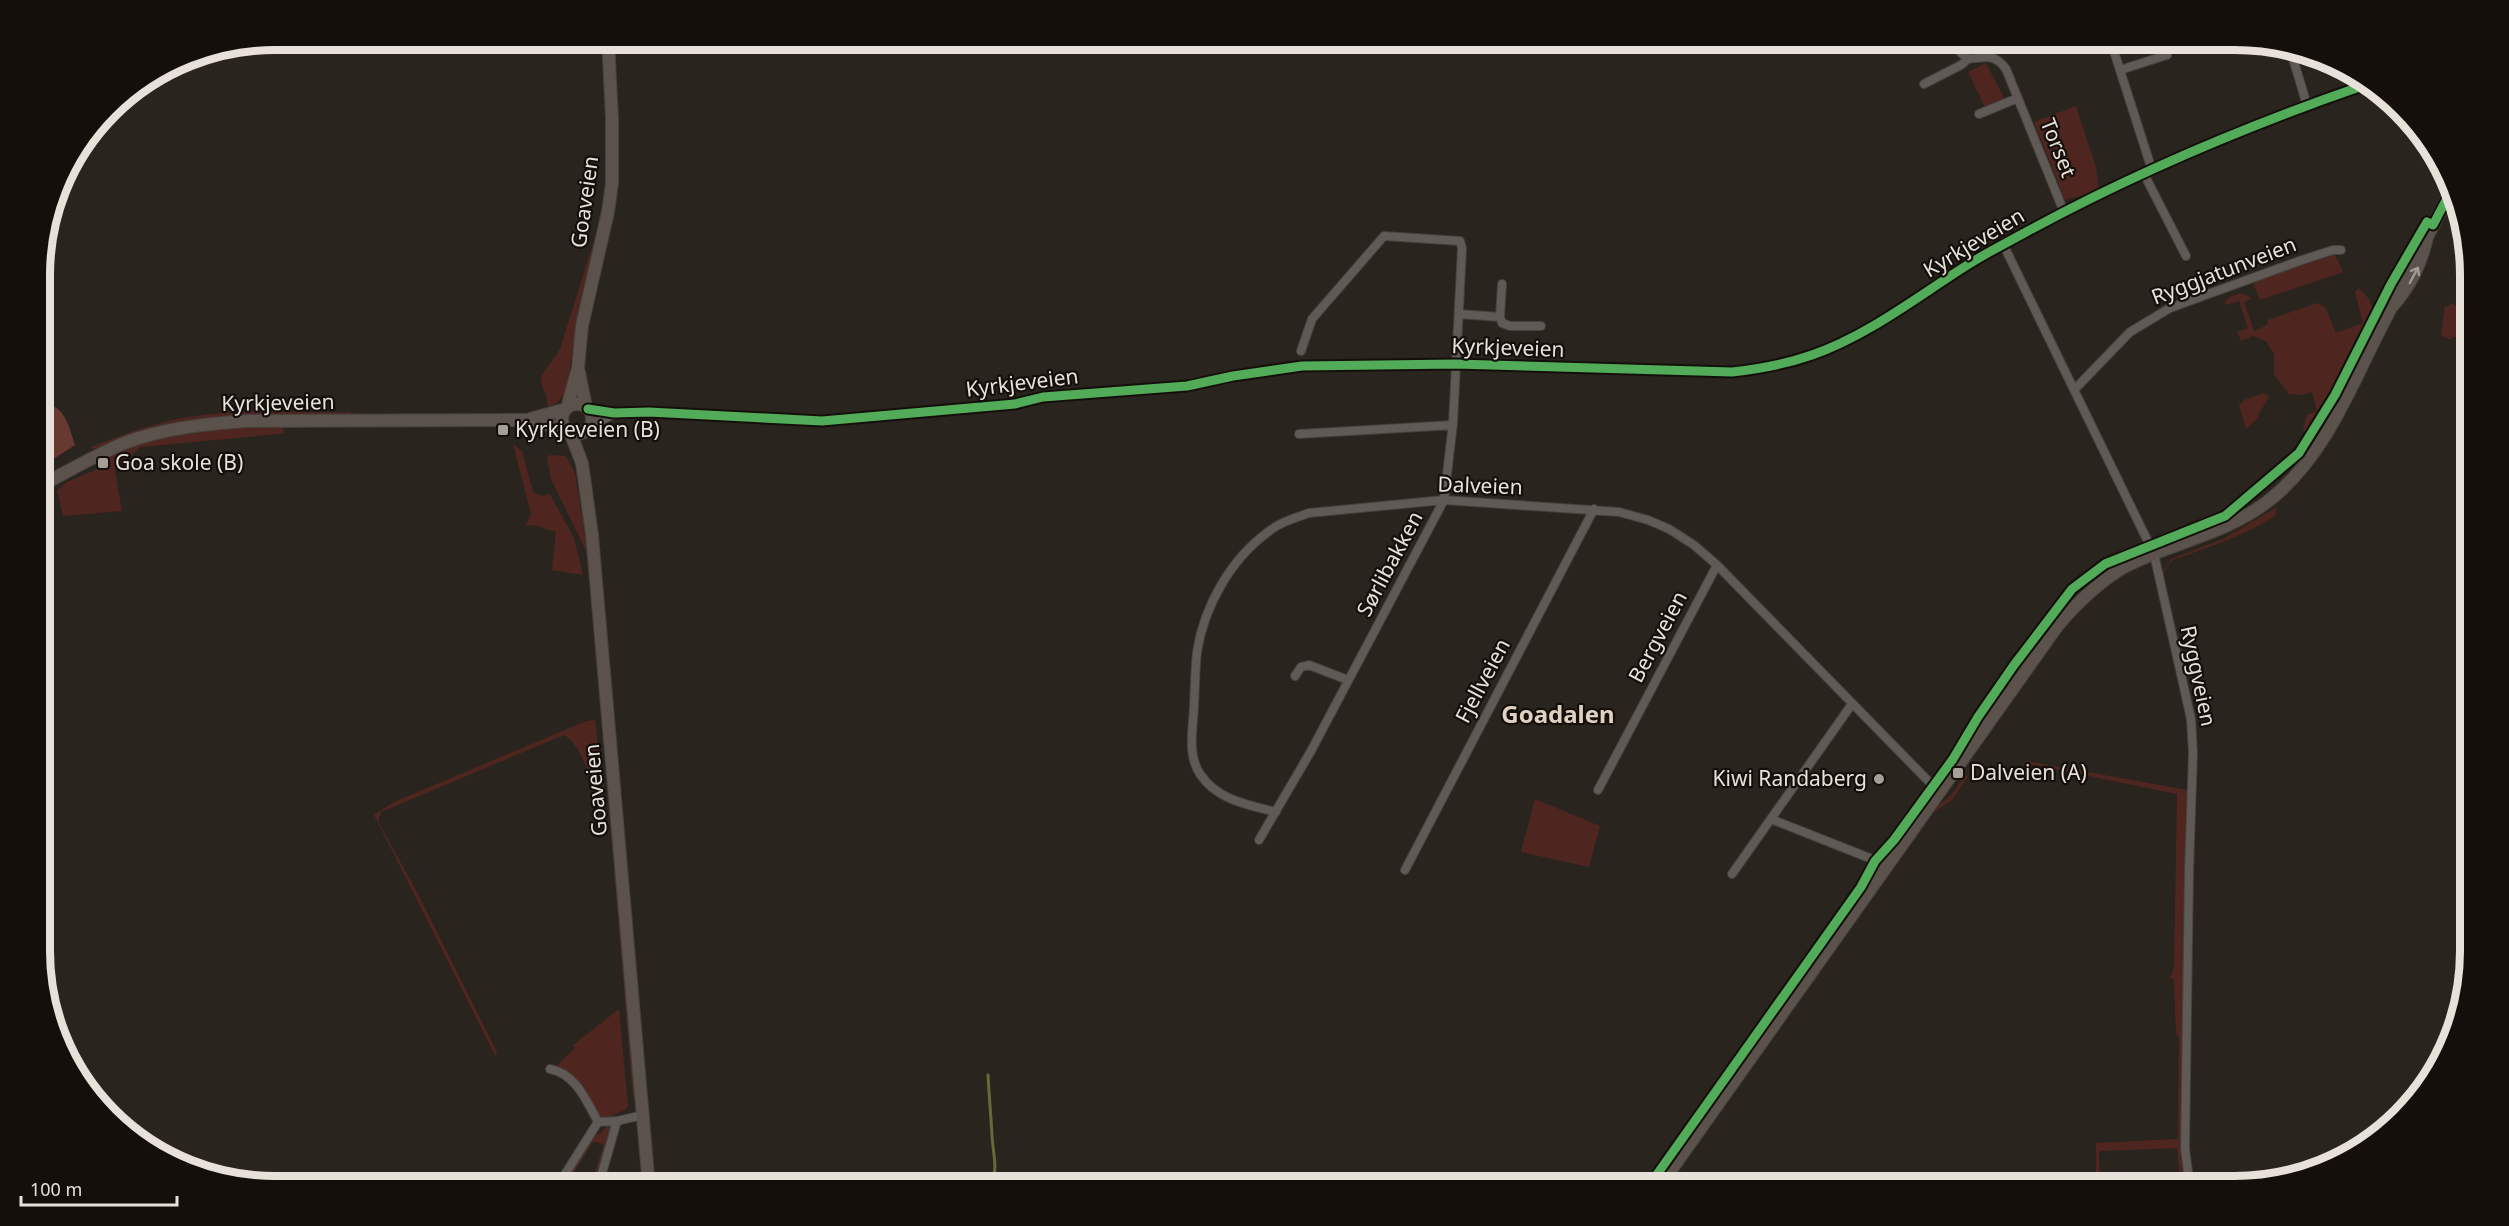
<svg xmlns="http://www.w3.org/2000/svg" width="2509" height="1226" viewBox="0 0 2509 1226" font-family="'Noto Sans',sans-serif">
	<rect width="100%" height="100%" fill="#2a241e"/>
	<!-- green -->
	<path fill="#4e261f" d="M1986 63 2004 98 1985 107 1968 72Z
		M2076 106 2096 167 2099 191 2065 200 2034 122Z
		M598 228 600 229 580 306 566 392 557 403 548 407 546 394 540 381C543 370 554 360 560 349Z
		M2333 250 2343 272 2260 300 2251 279Z
		M2359 288 2369 299 2375 315 2337 387 2309 432 2306 433 2303 430 2307 415 2317 411 2312 392 2300 395 2289 394 2274 374V354L2266 341 2253 336 2241 341 2237 332 2248 328 2239 301 2226 305 2225 301 2230 297 2241 293 2252 298 2244 302 2254 331 2267 325 2268 320 2317 303 2325 307 2336 333 2363 323 2355 292Z
		M2450 303 2460 307 2456 337H2452L2451 340 2441 335 2445 306H2450Z
		M2264 393 2269 396C2266 405 2259 410 2258 418L2246 429 2239 406 2244 400Z
		M350 412 352 415 350 416C287 416 223 412 161 426 137 431 115 446 91 449V447C130 431 169 418 211 414 257 409 304 413 350 412Z
		M283 426 284 433 279 434 140 447 115 471 122 511 63 516 57 490 67 482 107 465 106 461C139 428 237 427 283 426Z
		M513 444 522 451 533 492 542 496 550 494 574 538 583 575 552 570 556 532 533 525 525 526 531 514Z
		M550 455 566 456 575 473 588 555 551 479 547 458Z
		M2277 507 2275 516C2243 536 2209 547 2173 560L2167 566 2162 580 2163 571 2171 559 2225 538Z
		M2056 613 2058 615 1970 739 1989 704Z
		M595 720 608 830H606L601 785C582 771 584 747 564 735L381 812 378 821 420 898 498 1054 495 1055 374 815 394 802 586 721Z
		M2026 761 2187 790 2182 1149 2185 1187H2181L2177 1148 2101 1151 2099 1153 2100 1187H2096V1143L2178 1139 2179 1038 2176 1033 2174 980 2170 978 2174 967 2177 794 2025 763Z
		M1969 775 1952 800 1934 812 1695 1147 1929 814 1953 793 1964 776Z
		M1535 799 1600 826 1589 867 1521 852Z
		M614 867 618 869 634 1091 633 1100Z
		M619 1009 628 1106 625 1110 598 1122 571 1079 553 1069 575 1048 573 1045Z
		M607 1126 611 1127 598 1187H590L604 1144 593 1142 565 1187H557L590 1135H598Z"/>
	<!-- forest -->
	<path fill="#673930" d="M40 401C65 406 68 423 75 445L55 458 40 449Z"/>
	<g fill="none" stroke-linecap="round" stroke-linejoin="round">
		<!-- stream -->
		<path stroke="#696937" stroke-width="3" d="M988 1075C989 1095 991 1116 992 1136 993 1154 999 1170 990 1187"/>
		<defs>
			<path id="minor" d="M1955 39 1961 53 1968 59C1986 57 1994 53 2006 69L2064 212
				M2110 39 2152 170
				M2291 52 2307 105
				M2120 70 2167 55
				M1924 84 1961 65 1968 59
				M1979 114 2018 98
				M2144 174 2186 256
				M2003 244 2154 554 2191 719 2193 753 2189 870 2185 1149 2190 1187
				M1459 314 1500 317 1502 323 1510 326H1541
				M1500 317 1502 284
				M2075 389 2130 332 2170 308 2302 260 2333 250H2341
				M1299 434 1453 425
				M1295 676 1301 667 1309 665 1348 680
				M1598 790 1717 565
				M1276 812C1248 805 1217 800 1200 774 1187 755 1193 728 1194 707 1195 688 1195 670 1197 652 1204 606 1231 559 1268 532 1280 522 1295 518 1309 513L1444 500 1619 512 1648 520 1669 529 1694 545 1717 565 1939 792
				M1771 819 1872 859
				M1259 840 1311 751 1444 500 1453 423 1462 248 1460 241 1384 236 1312 319 1301 351
				M1405 870 1594 509
				M1732 874 1852 704
				M550 1069C576 1074 586 1100 598 1122
				M557 1187 598 1122 617 1121
				M598 1187 617 1121 643 1115"/>
			<path id="tertiary" d="M588 409 614 413 649 412 822 421 1015 404 1043 397 1187 386 1233 376 1302 366 1456 364 1732 372C1759 369 1786 364 1812 355 1869 335 1918 296 1969 264 1988 252 2008 242 2028 231 2135 173 2249 125 2365 85
				M591 425 614 413"/>
			<path id="secondary" d="M2391 307 2396 286 2409 259 2427 237 2453 187
				M579 372 586 407
				M562 419a15 15 0 1 1 30 0a15 15 0 1 1-30 0Z
				M567 408 578 368 582 326 608 212 612 183V119L608 39
				M530 419 566 409
				M570 432 582 463 592 535 649 1187
				M40 486C69 471 97 454 127 442 165 428 206 424 246 421L529 420 568 430
				M1659 1187 2058 625C2078 602 2099 581 2126 566 2173 542 2223 535 2267 502 2329 455 2355 374 2391 308 2410 286 2421 265 2427 237"/>
		</defs>
		<!-- minor casing -->
		<use href="#minor" stroke="#45403b" stroke-width="10"/>
		<!-- tertiary casing -->
		<use href="#tertiary" stroke="#45403b" stroke-width="12"/>
		<!-- secondary casing -->
		<use href="#secondary" stroke="#45403b" stroke-width="14"/>
		<!-- minor -->
		<use href="#minor" stroke="#5f5a55" stroke-width="8"/>
		<!-- tertiary -->
		<use href="#tertiary" stroke="#5f5a55" stroke-width="10"/>
		<!-- secondary -->
		<use href="#secondary" stroke="#5a524b" stroke-width="12"/>
		<defs>
			<path id="cycleway" d="M588 409 614 413 649 412 822 421 1015 404 1043 397 1187 386 1233 376 1302 366 1456 364 1732 372C1759 369 1786 364 1812 355 1869 335 1918 296 1969 264 1988 252 2008 242 2028 231 2135 173 2249 125 2365 85
				M1648 1187 1861 887 1875 861 1894 840 1953 759 1978 717 2014 665 2072 589 2105 564 2225 516 2299 453 2335 395 2391 284 2427 222 2433 225 2453 187"/>
		</defs>
		<!-- cycleway casing -->
		<use href="#cycleway" stroke="#140f0a" stroke-width="13"/>
		<!-- cycleway -->
		<use href="#cycleway" stroke="#51ab58" stroke-width="9"/>
	</g>
	<!-- one-way arrows -->
	<defs><path id="oneway-shaft" d="M-6 0H5M1.5-3L5.5 0L1.5 3" fill="none" stroke-width="1.6" stroke-linecap="round" stroke-linejoin="round" transform="scale(1.5)"/></defs>
	<use stroke="#a19a92" href="#oneway-shaft" transform="translate(2414 275) rotate(-62)"/>
	<!-- markers -->
	<g fill="#a69f98" stroke="#140f0a" stroke-width="2">
		<rect x="497" y="424" width="12" height="12" rx="3"/>
		<rect x="97" y="457" width="12" height="12" rx="3"/>
		<rect x="1952" y="767" width="12" height="12" rx="3"/>
		<circle cx="1879" cy="779" r="6"/>
	</g>
	<g text-anchor="middle" stroke-width="4.5" stroke-linejoin="round" paint-order="stroke">
		<!-- street labels -->
		<g font-size="21" fill="#e8e1d9" stroke="#140f0a">
			<text transform="translate(2058 148) rotate(68)" y="7">Torset</text>
			<text transform="translate(585 202) rotate(-82)" y="7">Goaveien</text>
			<text transform="translate(1974 243) rotate(-31)" y="7">Kyrkjeveien</text>
			<text transform="translate(2224 271) rotate(-21)" y="7">Ryggjatunveien</text>
			<text transform="translate(1508 348) rotate(2)" y="7">Kyrkjeveien</text>
			<text transform="translate(1022 383) rotate(-7)" y="7">Kyrkjeveien</text>
			<text transform="translate(278 403) rotate(-1)" y="7">Kyrkjeveien</text>
			<text transform="translate(1480 486) rotate(2)" y="7">Dalveien</text>
			<text transform="translate(1390 564) rotate(-62)" y="7">Sørlibakken</text>
			<text transform="translate(1658 637) rotate(-62)" y="7">Bergveien</text>
			<text transform="translate(2198 676) rotate(78)" y="7">Ryggveien</text>
			<text transform="translate(1483 681) rotate(-62)" y="7">Fjellveien</text>
			<text transform="translate(596 790) rotate(-95)" y="7">Goaveien</text>
		</g>
		<!-- poi labels -->
		<g font-size="21" fill="#e8e1d9" stroke="#140f0a" text-anchor="start">
			<text x="515" y="437">Kyrkjeveien (B)</text>
			<text x="115" y="470">Goa skole (B)</text>
			<text x="1970" y="780">Dalveien (A)</text>
			<text x="1867" y="786" text-anchor="end">Kiwi Randaberg</text>
		</g>
		<!-- quarter labels -->
		<g font-size="24" font-weight="bold" fill="#e0d2c2" stroke="#140f0a">
			<text x="1558" y="723">Goadalen</text>
		</g>
	</g>
	<!-- crop -->
	<path d="M0 0H2509V1226H0ZM275 50H2235A225 225 0 0 1 2460 275V951A225 225 0 0 1 2235 1176H275A225 225 0 0 1 50 951V275A225 225 0 0 1 275 50Z" fill="#140f0a" fill-rule="evenodd"/>
	<path fill="none" stroke="#e8e1d9" stroke-width="8" d="M275 50H2235A225 225 0 0 1 2460 275V951A225 225 0 0 1 2235 1176H275A225 225 0 0 1 50 951V275A225 225 0 0 1 275 50Z"/>
	<!-- scale -->
	<path d="M21 1196v9h156v-9" fill="none" stroke="#e8e1d9" stroke-width="3"/>
	<text x="30" y="1196" font-size="18" fill="#e8e1d9" stroke="#140f0a" stroke-width="4.5" paint-order="stroke">100 m</text>
</svg>
